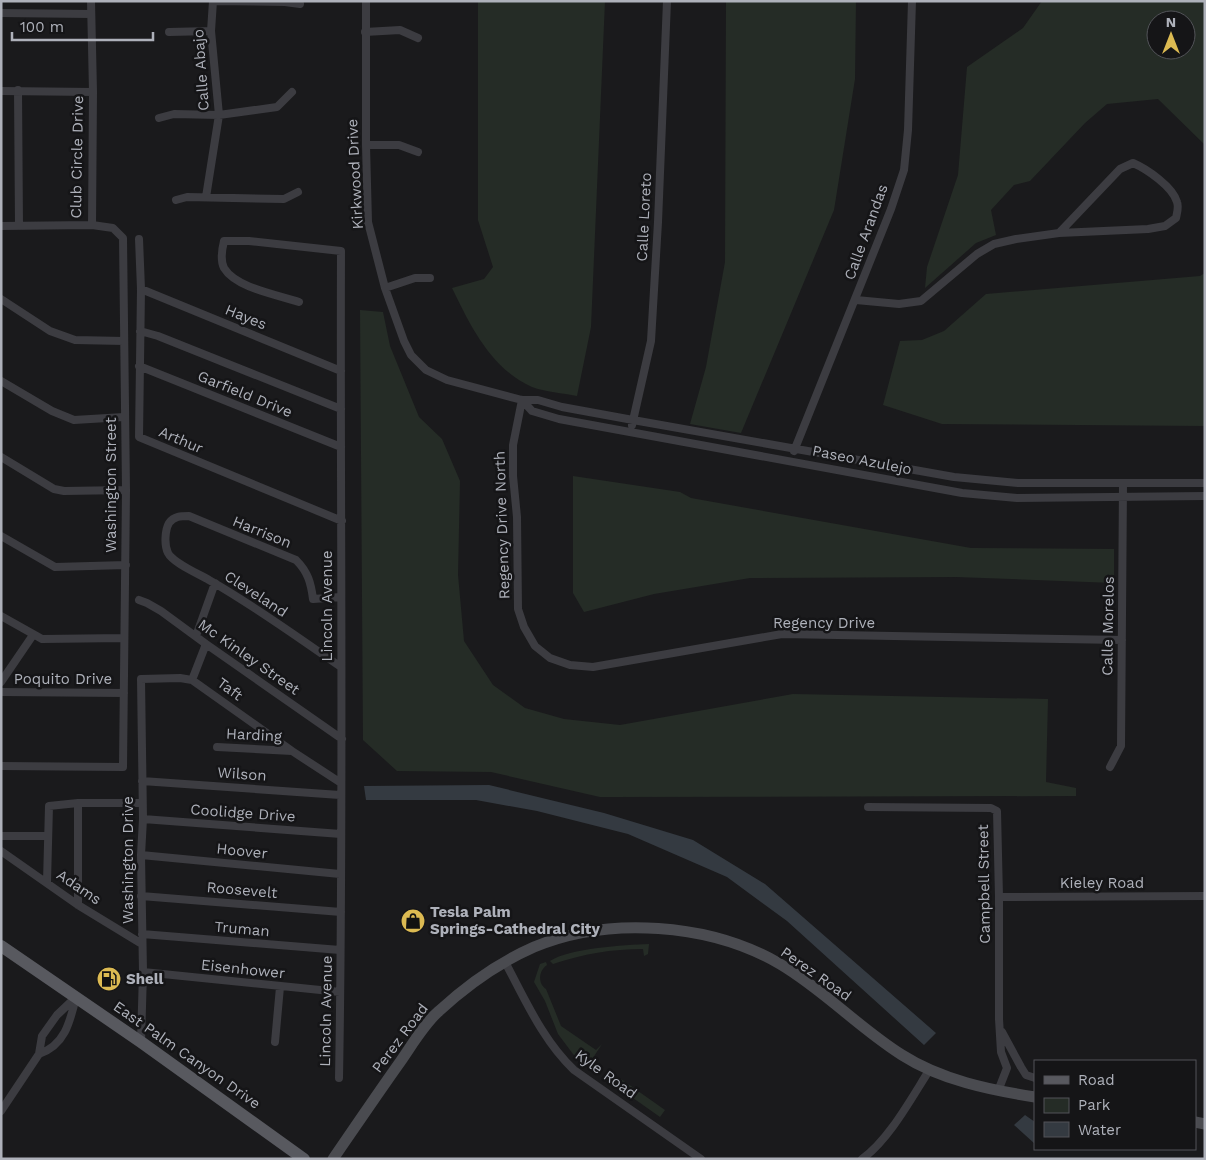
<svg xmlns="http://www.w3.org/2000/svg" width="1206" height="1160" viewBox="0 0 1206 1160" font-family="'Work Sans',sans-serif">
	<rect width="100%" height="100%" fill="#1a1a1c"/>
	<!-- green -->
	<path fill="#252c26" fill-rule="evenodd" d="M478 1H605L591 327 577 396C563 393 545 392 532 387 491 369 470 325 452 288L484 279 493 267 478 220Z
		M726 1H856L855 79 834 210 741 433 690 424 706 367 725 262Z
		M1042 1H1205V145L1158 99 1107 104 1085 123 1030 181 1014 185 991 210 996 235 976 243 925 288 927 267 958 175 967 67 1023 28ZM1156 20H1186V50H1156Z
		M1205 273V426L942 424 883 405 900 341 922 340 944 331 986 294 1200 276Z
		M360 310 383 312 390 346 419 417 442 439 460 481 458 575 464 641 493 685 525 708 564 719 620 725 793 694 1048 699 1046 782 1076 788V796L600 797 491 772 397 771 363 740Z
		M573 476 680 492 691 498 971 548 1114 549V583L956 577 750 578 654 594 584 612 573 593Z
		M649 944 648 954 644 956 643 949C612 949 583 954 553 964L550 961C570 948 624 945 649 944Z
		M546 962 547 965C538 971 538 984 546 989L561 1026 596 1050 602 1044 587 1067 573 1054 558 1034 545 1001 534 982 540 964Z
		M621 1079 665 1110 660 1117 616 1086Z"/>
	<!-- water -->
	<path fill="#343a41" d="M489 785 604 813 693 840 765 884 936 1033 924 1045 787 921 727 877 628 834 537 811 476 800H366L364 786Z
		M1025 1115 1035 1122V1144L1014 1125Z"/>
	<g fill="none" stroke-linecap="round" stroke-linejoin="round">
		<!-- minor -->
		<path stroke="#3c3c41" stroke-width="8" d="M91 1 93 92 92 225
			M213 1 285 2 300 4
			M366 1V145L368 222 385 288 404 341 411 355 426 370 447 380 522 400H538L562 407 633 420 954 477 1018 483H1205
			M1 13 91 14
			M169 32 211 31
			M365 32 400 30 418 38
			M18 90 19 226
			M1 91 93 92
			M159 118 174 114 219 115 277 107 292 92
			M366 145H399L418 152
			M1133 163C1147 169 1173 187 1177 202 1179 207 1177 213 1176 218L1165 226 1148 229 1059 233 1120 169Z
			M206 197 219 115 211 31 213 1
			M176 200 187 197 284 199 298 192
			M1 226 92 225 113 228 123 238 126 490 123 767 1 766
			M139 239 141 289 139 437 342 521
			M385 288 415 278H430
			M141 289 341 371
			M1 299 50 331 75 340 124 341
			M856 300 899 304 921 301 977 254 994 244 1016 239 1059 233
			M299 302C278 295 236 288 224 268 220 260 222 249 224 241H249L341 251C340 527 344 802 339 1078
			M140 331 158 336 341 409
			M139 366 341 447
			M1 381 52 411 74 420 124 417
			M522 400 513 445V476L517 517 518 609 524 627 535 646 550 658 570 665 593 667 782 634 1122 640
			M522 400 532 411 559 419 962 493 1017 498 1205 496
			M632 425 651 341 658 222 667 1
			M794 451 891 209 904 170 908 130 912 1
			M1 457 54 489 64 491 126 490
			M1 536 55 567 126 565
			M139 600 147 603 161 611 206 644 342 739
			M1 616 42 639 124 638
			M196 636 215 583
			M341 667C297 637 255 606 209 580 199 574 173 563 168 553 164 545 165 530 169 523 174 516 181 516 189 516L296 560C308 572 311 583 313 599L341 597
			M192 680 206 644
			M1 682 33 635
			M1 692 124 693
			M217 747 292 751 341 783
			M1110 767 1121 746 1123 484
			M142 781 340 795
			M868 807 991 808 997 811 999 897V1019L1001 1052 1007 1068 998 1091
			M143 819 341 834
			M1 836H48
			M1 851 78 905 142 944
			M141 855 340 874
			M47 882 49 806 78 803
			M141 896 341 912
			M999 897 1205 896
			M78 905V803H142
			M142 934 340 950
			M505 962C525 999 543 1041 574 1070L701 1159
			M143 972 340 992
			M1002 1032 1021 1067 1026 1075 1035 1078
			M141 1042 143 972 141 855 143 819 141 679 180 678 192 680 292 751
			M275 1042 280 987
			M39 1054C65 1045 70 1022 76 997
			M1 1111 39 1054 42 1036 57 1015 76 997
			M862 1159C889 1140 912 1097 930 1069"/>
		<!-- secondary -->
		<path stroke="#4a4b50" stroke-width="11" d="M1195 1122 1205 1124
			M333 1159C355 1127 376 1096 398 1065 411 1047 423 1025 439 1011 466 986 500 962 534 947 608 916 710 923 780 964 824 990 859 1028 902 1055 941 1080 990 1090 1035 1097"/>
		<!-- primary -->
		<path stroke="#58595f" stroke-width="12" d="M1 946 141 1042 304 1159"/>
	</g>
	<!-- icons -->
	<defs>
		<symbol id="shop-disc" viewBox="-11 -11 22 22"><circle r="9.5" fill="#dcba52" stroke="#151517"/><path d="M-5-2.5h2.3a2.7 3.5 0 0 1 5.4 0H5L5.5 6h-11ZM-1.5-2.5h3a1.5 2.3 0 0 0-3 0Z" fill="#111"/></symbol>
		<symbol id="fuel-disc" viewBox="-11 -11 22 22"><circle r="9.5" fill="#dcba52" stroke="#151517"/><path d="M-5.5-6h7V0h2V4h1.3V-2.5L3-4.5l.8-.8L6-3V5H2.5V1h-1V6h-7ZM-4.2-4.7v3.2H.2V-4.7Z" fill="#111"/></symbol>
	</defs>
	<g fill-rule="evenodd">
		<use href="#shop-disc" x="399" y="907" width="28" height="28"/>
		<use href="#fuel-disc" x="95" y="965" width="28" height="28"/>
	</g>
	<g text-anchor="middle" stroke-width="5" stroke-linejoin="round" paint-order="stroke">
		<!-- street labels -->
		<g font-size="15" fill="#aeb1ba" stroke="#151517">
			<text transform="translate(201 70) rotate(-94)" y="5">Calle Abajo</text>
			<text transform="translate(77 157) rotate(-89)" y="5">Club Circle Drive</text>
			<text transform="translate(355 174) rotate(-93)" y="5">Kirkwood Drive</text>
			<text transform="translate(644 217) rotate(-87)" y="5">Calle Loreto</text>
			<text transform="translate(866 232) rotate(-70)" y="5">Calle Arandas</text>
			<text transform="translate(246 317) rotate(22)" y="5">Hayes</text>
			<text transform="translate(245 394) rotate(22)" y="5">Garfield Drive</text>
			<text transform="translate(181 440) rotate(23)" y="5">Arthur</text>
			<text transform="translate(862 460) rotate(11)" y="5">Paseo Azulejo</text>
			<text transform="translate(111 485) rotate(-90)" y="5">Washington Street</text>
			<text transform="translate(502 525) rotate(-92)" y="5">Regency Drive North</text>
			<text transform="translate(262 532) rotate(22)" y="5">Harrison</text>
			<text transform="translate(256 594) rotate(33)" y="5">Cleveland</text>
			<text transform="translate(327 606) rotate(-90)" y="5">Lincoln Avenue</text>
			<text x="824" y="628">Regency Drive</text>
			<text transform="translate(1108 626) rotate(-89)" y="5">Calle Morelos</text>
			<text transform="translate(249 657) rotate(35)" y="5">Mc Kinley Street</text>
			<text x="63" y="684">Poquito Drive</text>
			<text transform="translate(230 689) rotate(36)" y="5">Taft</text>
			<text transform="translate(254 735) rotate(3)" y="5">Harding</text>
			<text transform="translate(242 774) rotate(4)" y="5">Wilson</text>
			<text transform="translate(243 813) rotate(4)" y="5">Coolidge Drive</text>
			<text transform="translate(242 851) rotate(6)" y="5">Hoover</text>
			<text transform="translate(128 860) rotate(-90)" y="5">Washington Drive</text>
			<text x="1102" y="888">Kieley Road</text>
			<text transform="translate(984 884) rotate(-91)" y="5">Campbell Street</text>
			<text transform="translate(79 887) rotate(34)" y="5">Adams</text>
			<text transform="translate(242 890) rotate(5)" y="5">Roosevelt</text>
			<text transform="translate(242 929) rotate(5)" y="5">Truman</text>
			<text transform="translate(243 969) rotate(6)" y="5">Eisenhower</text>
			<text transform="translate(816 974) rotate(35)" y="5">Perez Road</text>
			<text transform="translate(326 1011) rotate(-89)" y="5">Lincoln Avenue</text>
			<text transform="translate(400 1038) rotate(-53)" y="5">Perez Road</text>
			<text transform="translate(187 1055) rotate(35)" y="5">East Palm Canyon Drive</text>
			<text transform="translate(606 1074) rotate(36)" y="5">Kyle Road</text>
		</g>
		<!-- poi labels -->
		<g font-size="15" font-weight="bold" fill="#aeb1ba" stroke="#151517" text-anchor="start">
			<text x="430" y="917">Tesla Palm<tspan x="430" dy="17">Springs-Cathedral City</tspan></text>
			<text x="126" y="984">Shell</text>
		</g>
	</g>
	<!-- border -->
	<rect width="1206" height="1160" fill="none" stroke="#aeb1ba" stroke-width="5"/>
	<!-- legend -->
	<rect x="1034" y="1060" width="162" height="90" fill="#151517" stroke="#525358"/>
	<rect x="1044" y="1076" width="25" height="8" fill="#58595f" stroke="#525358"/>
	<text x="1078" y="1085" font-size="15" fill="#aeb1ba">Road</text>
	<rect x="1044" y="1098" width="25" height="15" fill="#252c26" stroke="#525358"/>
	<text x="1078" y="1110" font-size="15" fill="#aeb1ba">Park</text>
	<rect x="1044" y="1122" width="25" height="15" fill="#343a41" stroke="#525358"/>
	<text x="1078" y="1135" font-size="15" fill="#aeb1ba">Water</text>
	<!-- north arrow -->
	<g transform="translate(1171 35)"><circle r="24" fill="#151517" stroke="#525358"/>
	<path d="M0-4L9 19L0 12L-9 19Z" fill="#dcba52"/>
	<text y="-8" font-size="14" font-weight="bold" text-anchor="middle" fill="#aeb1ba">N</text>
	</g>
	<!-- scale -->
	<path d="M12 32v8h141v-8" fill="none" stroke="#aeb1ba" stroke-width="2.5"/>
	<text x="20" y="32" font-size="15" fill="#aeb1ba" stroke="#151517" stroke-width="4" paint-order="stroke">100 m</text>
</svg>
